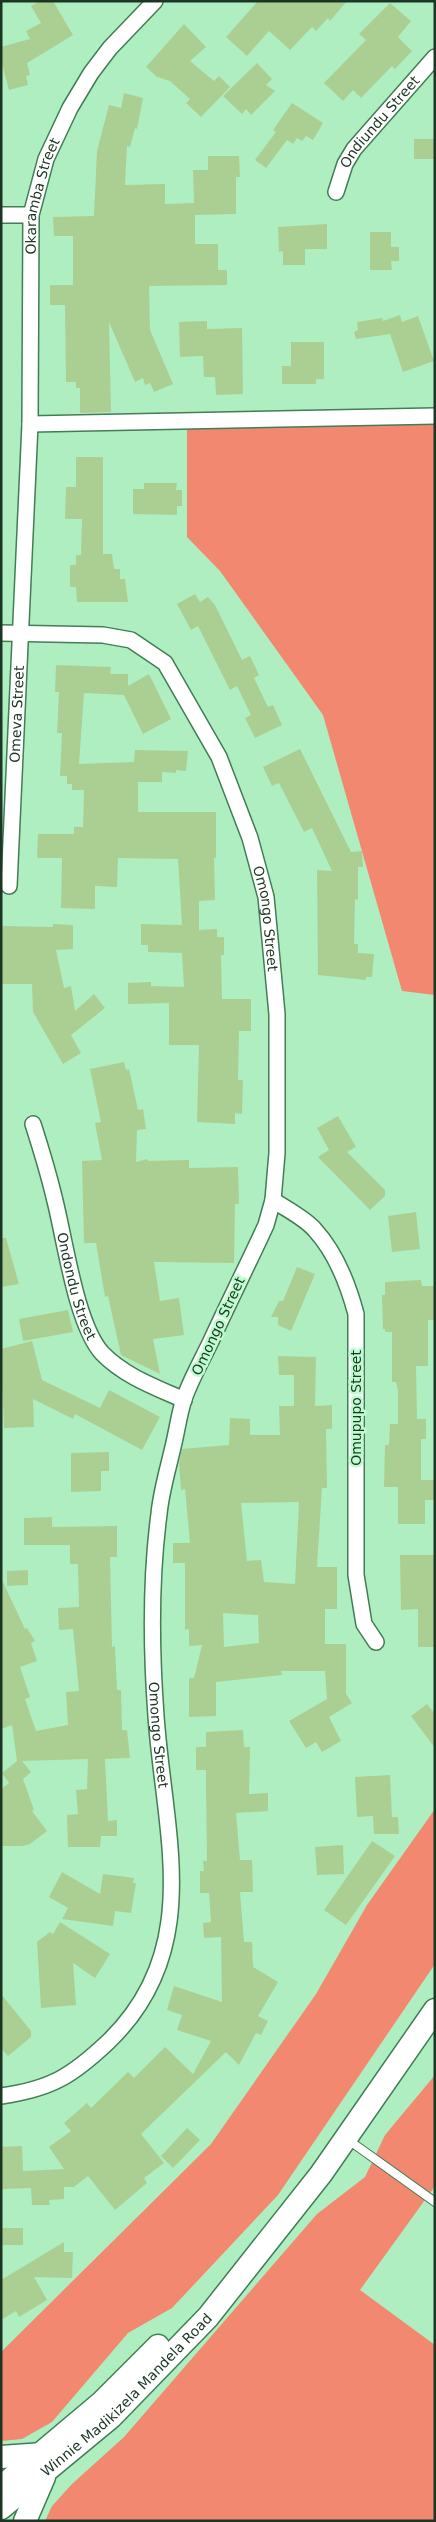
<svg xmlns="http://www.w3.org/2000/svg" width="436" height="2522" viewBox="0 0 436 2522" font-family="'DejaVu Sans',sans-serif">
	<rect width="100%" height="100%" fill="#afeec1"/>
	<!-- green -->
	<path fill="#f38871" d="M435 414V995L402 991 323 715 220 571 187 537V416Z
		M435 1809V1964L278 2195 172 2308 128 2333 52 2422 22 2439 1 2441V2352L211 2144 316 1994 367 1905Z
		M435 2075V2186L360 2290 435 2345V2521H45L52 2506 72 2484 124 2437 317 2214 365 2177 385 2135Z"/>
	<!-- building -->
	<path fill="#abcf93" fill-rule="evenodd" d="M40 1H53L73 35 27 63 30 75 26 76 28 85 9 90 1 60V47L30 39 26 31 41 23 31 6Z
		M258 1H347L330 21 328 18 316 31 312 27 290 50 269 31 247 56 226 37Z
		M390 3 411 21 398 37 412 51 395 69 392 66 361 98 353 90 343 101 324 83 366 40 359 34Z
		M184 24 206 47 190 61 214 81 219 76 230 87 201 117 186 103 190 99 170 81 157 77 146 67Z
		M257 63 272 79 266 85 275 91 251 115 246 109 242 114 223 96Z
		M124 93 143 98 137 129 135 128 130 147 127 146 125 185 165 184V204L194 203 193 170H208V156H239L240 177H236V214L195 215V244H218V270H227V285L149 286 150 330 173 384 154 392 150 383 145 385 143 378 135 382 109 322 111 412 80 413V388H76V382H66L65 305H50V285H73V236H54L53 217 94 216 97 151 109 105 121 108Z
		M292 103 323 123 313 140 306 136 302 141 297 138 293 144 287 140 266 168 255 160 276 132 273 130Z
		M414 139H435V159H414Z
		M327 224V249H305V265H283V251L279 252 278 227Z
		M370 232H391V247H399V261H391L392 270H370Z
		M400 315 402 322 418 316 434 361 403 372 390 334 356 339 354 332 358 330 357 322 382 318 383 321Z
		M207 321V329L242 328 243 394 216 395 215 377H204L203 356 180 357 179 322Z
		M291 342H324V379H316V384H282V366H291Z
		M76 457H103V554H112L114 569H120V579H125L128 602H77L76 587H70V565H76V555H81L82 519H65L66 487H76Z
		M144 483H177L176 490H182V506H177V515L133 514V489H144Z
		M195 594 200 602 208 597 215 605 242 660 250 656 259 675 254 678 268 707 273 705 282 725 255 738 245 718 251 715 237 686 230 690 198 626 191 630 177 604Z
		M56 665 111 667 110 674H128V686L149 674 171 719 143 734 124 695 84 693 79 764 134 762 135 750 188 751 186 771 176 770V773L162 772V782H138V812H216V858H214L215 900 199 901V930L217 929V937H224V955H221L222 999H251V1031H239L238 1080H243L242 1114 235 1113V1124L197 1122 199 1045H169V1003L128 1004V983L151 982V986L184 987 182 953 148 952V945H141V924L182 925 178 859 118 858 117 887 95 886V909L61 908 62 858H37L38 834H74V827H83L84 790H72V784H67V776H60L62 733H57L59 692H55Z
		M300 749 351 852 362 851 363 867H358V900L355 899 354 944H358V953L374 954 372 977H366V980L318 975 317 870 332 871 312 828 304 832 279 783 272 786 263 767Z
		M53 924 73 925V949L56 950 64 988 71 986 75 1011 94 994 105 1008 71 1035 81 1053 63 1064 33 1012 32 984H1V926L53 927Z
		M124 1062 126 1070 129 1069 138 1110 143 1109 146 1129 137 1130 136 1162 147 1159 148 1161 189 1160V1168L238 1167 239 1204H235L234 1263 154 1262 160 1301 179 1298 184 1335 153 1339 160 1374 121 1355 108 1296 105 1297 96 1243H84L82 1161 102 1160 95 1123 101 1122 90 1069Z
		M338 1116 356 1147 347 1152 385 1190V1196L370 1210 318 1157 329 1150 317 1128Z
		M416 1212 420 1249 392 1252 388 1216Z
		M1 1238H6L19 1284 1 1287Z
		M297 1267 315 1274 291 1331 278 1325V1317H271L279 1301H283Z
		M421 1280 422 1286H435V1320H428V1366H416L417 1419H426V1439H421V1480H435V1500H425V1524H398V1487H384L385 1445H389L390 1424H398V1391L396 1382H392V1332H385V1329H383L382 1295H385V1282Z
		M68 1310 73 1332 23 1341 19 1319Z
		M32 1341 42 1380 100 1408 109 1390 160 1417 142 1450 75 1414 73 1419 33 1399 34 1427 4 1428 1 1349Z
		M278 1356 316 1357 315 1406 332 1405V1429H326L327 1488H322L317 1567H337V1609H325V1644H346V1694L352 1703 329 1717 341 1741 322 1752 316 1742 306 1748 289 1721 327 1699 325 1671H281L282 1675 216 1682V1716L189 1717V1678H194L202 1645 189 1646V1629L185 1630V1563H173V1543H190L185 1489 181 1490 179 1464 182 1449 229 1445 230 1418 250 1419V1435H280L279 1406H294V1375H279ZM299 1502 295 1584 264 1582 261 1560 247 1561 241 1503ZM223 1613 258 1615 259 1643 224 1647Z
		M109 1452V1471H101V1491L71 1492V1453Z
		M52 1517V1527L117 1526V1557H110L112 1647 115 1646 117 1690H121L122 1730H127L130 1758 105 1759 108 1821 117 1820V1836H101L100 1847H68L67 1815 78 1814 76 1790 87 1789 88 1759 22 1761 31 1772 23 1779 34 1810 32 1811 47 1831 30 1844 22 1846H1V1789L9 1783 2 1773 17 1761 12 1725 1 1729V1578L25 1629 27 1628 35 1641 31 1643 37 1661 20 1667 30 1697 25 1699 36 1731 68 1725 66 1692 79 1691 73 1629 59 1630 58 1608 79 1607 78 1564H70V1545H24V1518Z
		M400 1555H434L435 1647H418V1609L401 1610Z
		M28 1570V1585L7 1586V1571Z
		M427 1704 435 1714V1748L411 1716Z
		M243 1730 244 1747H250L249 1794 268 1793V1811L236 1813 240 1860H252L253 1892H240L244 1942H252L253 1967 278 1982 258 2016 268 2021 261 2035 256 2033 239 2065 226 2052 141 2134 164 2163 144 2178 147 2183 115 2210 88 2176 74 2187H64V2199L49 2200 50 2205H32L31 2188 1 2189V2147L22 2146 23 2171 64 2169 49 2147 71 2131 64 2123 87 2103 91 2108 128 2072 134 2078 165 2047 193 2074 211 2041 177 2030 182 2015 167 2010 174 1986 222 2002 221 1937 204 1938 203 1923 211 1922 209 1893H200V1871H204L203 1861H207L206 1786V1770H196V1747H206V1732Z
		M390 1775 392 1817H398L399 1834H374L373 1816 357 1817 355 1777Z
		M372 1841 395 1856 346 1925 324 1910Z
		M343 1845 344 1874 317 1875 315 1847Z
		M62 1872 100 1894 103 1874 134 1878 133 1883H136L131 1913 115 1911 113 1926 62 1919 68 1908 49 1897Z
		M60 1922 110 1954 95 1978 73 1963 76 2005 41 2008 37 1942 50 1932 53 1934Z
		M1 1994 31 2031V2037L8 2056 1 2048Z
		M187 2128 200 2140 173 2168 161 2156Z
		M1 2228H23V2245H1Z
		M64 2242V2252H73L72 2278 34 2277 47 2300 19 2317 16 2311 1 2320V2280Z"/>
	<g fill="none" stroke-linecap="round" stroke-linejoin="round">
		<defs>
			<path id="service" d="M347 2139 435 2202"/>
			<g id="minor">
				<path id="s1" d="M336 192 345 164 354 149 435 57"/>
				<path d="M1 215H31"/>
				<path d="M30 424 435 416"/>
				<path id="s2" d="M1 633 103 635 131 640 165 663 219 757 250 838 266 897 277 1014V1153L273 1200 266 1225C248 1264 229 1302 211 1341 202 1360 191 1379 184 1399 179 1414 177 1431 173 1447 168 1469 161 1492 159 1514 150 1582 151 1648 156 1716 164 1833 205 1949 108 2042 72 2076 51 2089 1 2096"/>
				<path id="s3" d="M9 886 30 424 31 215 46 159 70 108 91 73 110 48 155 1"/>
				<path id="s4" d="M33 1124C41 1149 49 1175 55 1201 65 1240 76 1324 102 1353 124 1376 155 1387 184 1400"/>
				<path d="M273 1200C286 1209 305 1218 315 1230 336 1253 348 1284 356 1314V1575L364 1624 376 1642"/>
			</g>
			<g id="secondary">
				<path d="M1 2457 43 2454"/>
				<path d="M1 2487 101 2403 158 2346"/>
				<path id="s5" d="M1 2508 111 2417 208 2317 321 2174 435 2010"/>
				<path d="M25 2521 44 2477"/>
			</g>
		</defs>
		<!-- service casing -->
		<use href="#service" stroke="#417d55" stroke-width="10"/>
		<!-- minor casing -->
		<use href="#minor" stroke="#417d55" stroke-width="18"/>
		<!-- secondary casing -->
		<use href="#secondary" stroke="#417d55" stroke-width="25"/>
		<!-- service -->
		<use href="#service" stroke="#fff" stroke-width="8"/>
		<!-- minor -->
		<use href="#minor" stroke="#fff" stroke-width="15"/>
		<!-- secondary -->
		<use href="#secondary" stroke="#fff" stroke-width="22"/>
	</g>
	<g text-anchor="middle" stroke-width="5" stroke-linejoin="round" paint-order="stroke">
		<!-- street labels -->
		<g font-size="14" fill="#1c3524" stroke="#bcfcce">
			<text dy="5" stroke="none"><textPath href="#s1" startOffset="84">Ondiundu Street</textPath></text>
			<text dy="5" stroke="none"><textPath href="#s3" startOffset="692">Okaramba Street</textPath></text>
			<text dy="5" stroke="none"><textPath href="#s3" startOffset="172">Omeva Street</textPath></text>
			<text dy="5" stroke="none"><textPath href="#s2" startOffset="449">Omongo Street</textPath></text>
			<text dy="5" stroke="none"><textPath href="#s4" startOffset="168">Ondondu Street</textPath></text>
			<text transform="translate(218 1326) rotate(-65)" y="5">Omongo Street</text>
			<text transform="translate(356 1408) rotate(-90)" y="5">Omupupo Street</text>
			<text dy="5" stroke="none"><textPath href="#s2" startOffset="1289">Omongo Street</textPath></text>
			<text dy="5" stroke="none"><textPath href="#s5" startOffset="169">Winnie Madikizela Mandela Road</textPath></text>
		</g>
	</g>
	<!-- border -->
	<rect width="436" height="2522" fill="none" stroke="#1c3524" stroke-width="5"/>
</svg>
